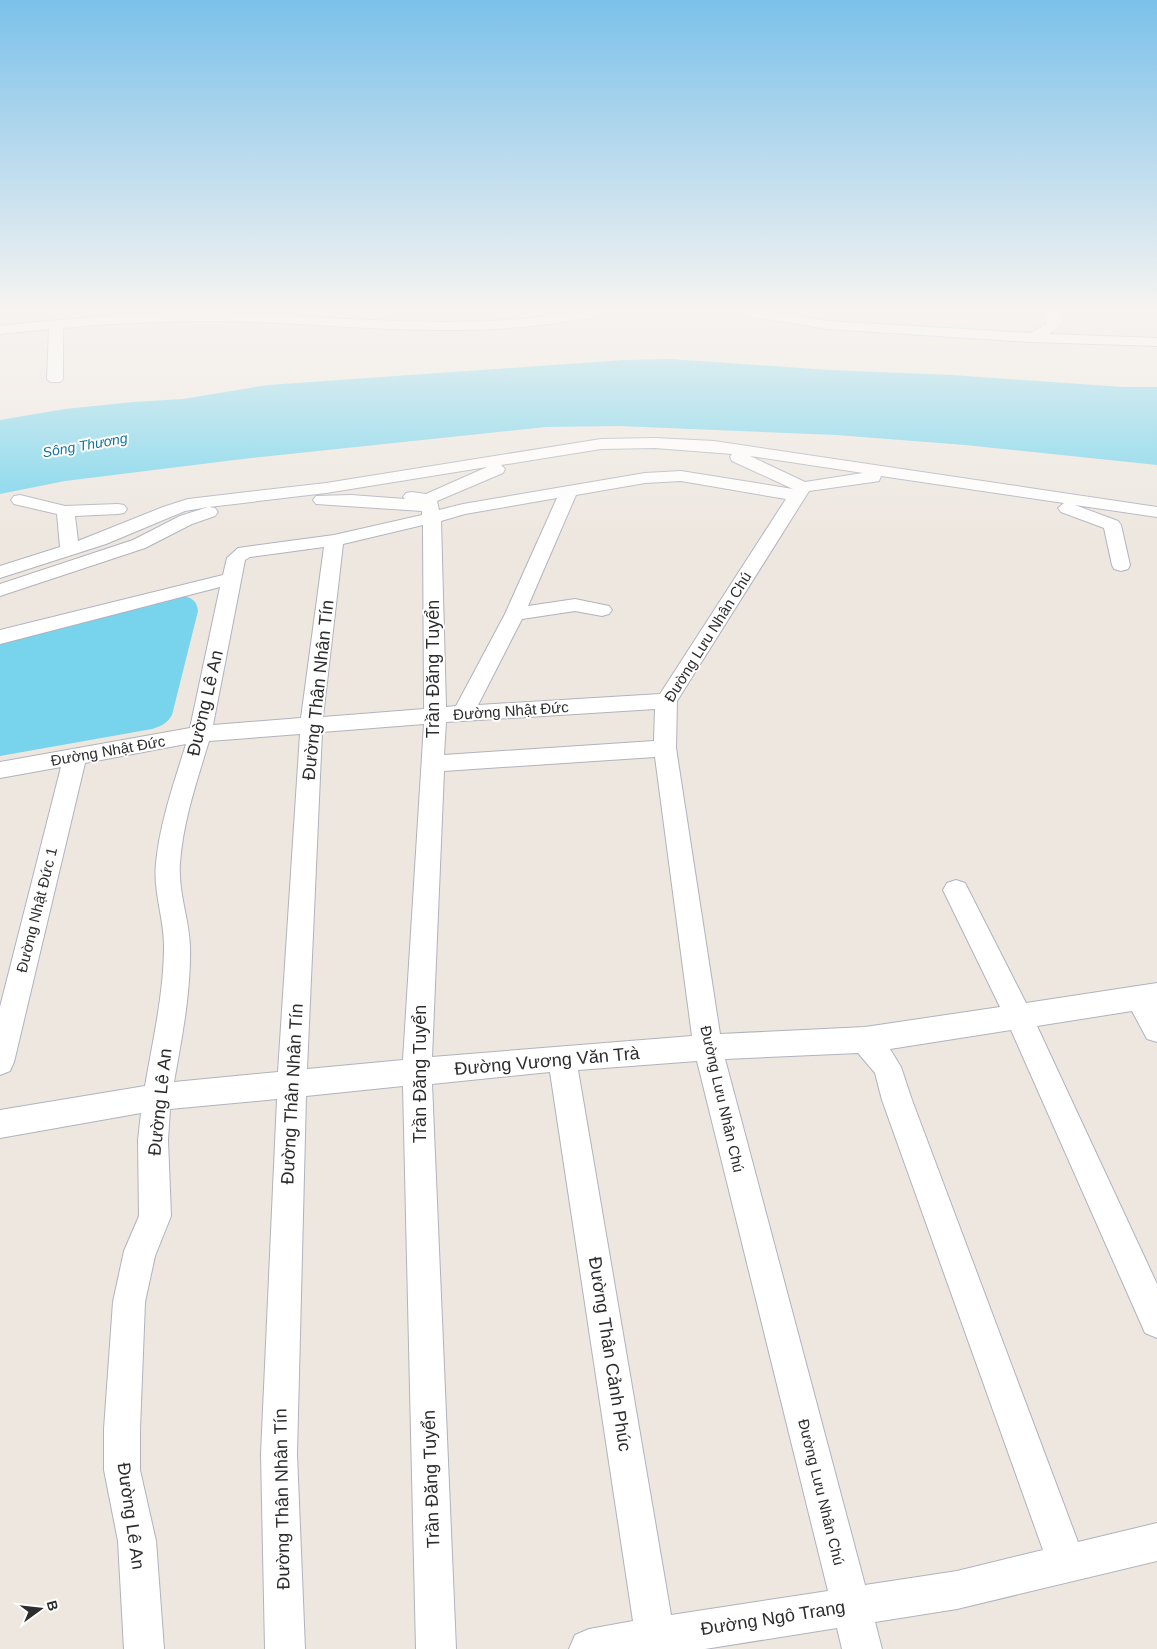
<svg xmlns="http://www.w3.org/2000/svg" width="1157" height="1649" viewBox="0 0 1157 1649" font-family="Arial,sans-serif">
	<rect width="100%" height="100%" fill="#eee7e0"/>
	<!-- water -->
	<path fill="#77d4ec" d="M670 359 829 370 952 375 1123 387H1157V465L965 445 836 435 619 426 546 427 251 458 65 481 0 494V420L65 409 134 402 183 399 268 385 624 360Z
		M178 596C189 596 197 599 198 611L172 715C167 724 161 726 152 729L0 756V641Z"/>
	<g fill="none" stroke-linecap="round" stroke-linejoin="round">
		<defs>
			<path id="minor" d="M574 312H603C598 319 583 319 575 320 456 341 337 323 218 321 166 321 115 323 63 328V379L60 382H50L47 379 49 329 0 334V326C74 318 148 311 223 313 340 316 458 332 574 312Z
				M739 312H770L828 321 1030 333 1047 324 1044 312H1058L1062 321 1061 326 1049 334 1157 338V346L1031 342 828 329 746 316Z
				M655 438 714 441 1157 507V517L1075 505 1118 521 1121 525 1130 565 1128 569 1121 571 1114 569 1112 565 1104 528 1061 512 1058 508 1064 503 881 476 879 481 873 482 809 491 677 701 676 748 720 1034 865 1027 1000 1007 943 890 947 883 956 880 965 883 1026 1003 1157 983V1042L1147 1039 1132 1011 1037 1026 1157 1284V1338L1145 1333 1011 1030 890 1049 901 1067 912 1100 1078 1542 1157 1523V1561L957 1609 875 1622 882 1649H842L837 1628 705 1649H569L575 1635 589 1629 633 1621 550 1072 432 1084 456 1649H416L403 1086 306 1096 297 1454 305 1649H265L261 1454 277 1099 170 1109 168 1140 171 1216 155 1256 145 1302 140 1429V1470L156 1541 164 1649H124L118 1541 104 1470V1429L113 1302 124 1251 139 1216 138 1140 141 1113 0 1138V1110L145 1086C153 1039 164 993 164 946 164 918 153 892 156 863 160 822 174 783 186 744L85 763 14 1062 10 1071 0 1075V1007L61 767 0 778V762L190 728 220 587 0 644V630L223 575 227 558 238 548 334 535 422 515V511L316 504 313 500 316 496 351 495 405 499 403 497 406 493 412 492 426 494 487 467 326 493 209 507 215 508 218 512 215 516 192 524 145 548 0 596V584L133 540 180 516 208 507 185 511 106 544 0 578V566L60 547 57 514 14 504 11 500 14 496 20 495 65 506 118 504 124 505 127 509 124 513 118 514 75 516 78 541 163 507 188 499 326 483 601 439ZM655 448 732 454 730 457 732 461 793 489 681 471 645 473 463 504 439 510 437 501 503 473 505 469 501 465 601 449ZM750 456 863 473 805 482ZM681 481 786 499 660 694 478 705 522 619 575 611 602 616 609 614 612 610 609 606 575 599 528 606 576 495 645 483ZM557 498 505 614 456 706 446 707 441 521 465 514ZM423 525 424 709 323 717 343 544ZM324 547 301 718 213 725 245 560 250 557ZM655 709 654 741 444 755 446 722ZM424 724 403 1060 307 1069 322 732ZM300 734 278 1072 174 1082C182 1037 191 992 190 946 189 918 178 893 180 863 183 821 197 781 209 741ZM655 757 692 1036 432 1057 444 771ZM858 1053 875 1073 882 1100 1043 1550 957 1571 865 1585 725 1059ZM697 1061 828 1591 671 1615 578 1070Z"/>
		</defs>
		<!-- minor casing -->
		<use href="#minor" stroke="#b0b3bd" stroke-width="2"/>
		<!-- minor -->
		<use href="#minor" fill="#fff" fill-rule="evenodd"/>
	</g>
	<!-- sky -->
	<linearGradient id="sky" x2="0" y2="1"><stop stop-color="#7bc1ea"/><stop offset="0.57" stop-color="#f7f4f1"/><stop offset="1" stop-color="#f7f4f1" stop-opacity="0"/></linearGradient>
	<rect width="1157" height="543" fill="url(#sky)"/>
	<g text-anchor="middle" stroke-width="4" stroke-linejoin="round" paint-order="stroke">
		<!-- far-water labels -->
		<g font-size="14" font-style="italic" fill="#11759d" stroke="#fff">
			<text transform="translate(85 445) rotate(-10)" y="5">Sông Thương</text>
		</g>
		<!-- street labels -->
		<g font-size="15" fill="#2d2d2d" stroke="#fff">
			<text transform="translate(708 637) rotate(-58)" y="5">Đường Lưu Nhân Chú</text>
			<text transform="translate(511 711) rotate(-4)" y="5">Đường Nhật Đức</text>
			<text transform="translate(108 751) rotate(-10)" y="5">Đường Nhật Đức</text>
			<text transform="translate(37 910) rotate(-76)" y="5">Đường Nhật Đức 1</text>
			<text transform="translate(722 1099) rotate(77)" y="5">Đường Lưu Nhân Chú</text>
			<text transform="translate(821 1492) rotate(76)" y="5">Đường Lưu Nhân Chú</text>
		</g>
		<!-- near-street labels -->
		<g font-size="18" fill="#2d2d2d" stroke="#fff">
			<text transform="translate(433 669) rotate(-90)" y="6">Trần Đăng Tuyển</text>
			<text transform="translate(318 690) rotate(-84)" y="6">Đường Thân Nhân Tín</text>
			<text transform="translate(205 703) rotate(-77)" y="6">Đường Lê An</text>
			<text transform="translate(547 1061) rotate(-5)" y="6">Đường Vương Văn Trà</text>
			<text transform="translate(420 1074) rotate(-90)" y="6">Trần Đăng Tuyển</text>
			<text transform="translate(292 1094) rotate(-87)" y="6">Đường Thân Nhân Tín</text>
			<text transform="translate(160 1102) rotate(-84)" y="6">Đường Lê An</text>
			<text transform="translate(610 1354) rotate(81)" y="6">Đường Thân Cảnh Phúc</text>
			<text transform="translate(431 1479) rotate(-92)" y="6">Trần Đăng Tuyển</text>
			<text transform="translate(282 1499) rotate(-91)" y="6">Đường Thân Nhân Tín</text>
			<text transform="translate(131 1516) rotate(82)" y="6">Đường Lê An</text>
			<text transform="translate(773 1618) rotate(-9)" y="6">Đường Ngô Trang</text>
		</g>
	</g>
	<!-- north arrow -->
	<g transform="translate(40 1609) rotate(75)" stroke="#ffffff" stroke-width="4" paint-order="stroke">
	<path d="M0-4L9 19L0 12L-9 19Z" fill="#2d2d2d"/>
	<text y="-8" font-size="14" font-weight="bold" text-anchor="middle" fill="#2d2d2d">B</text>
	</g>
</svg>
